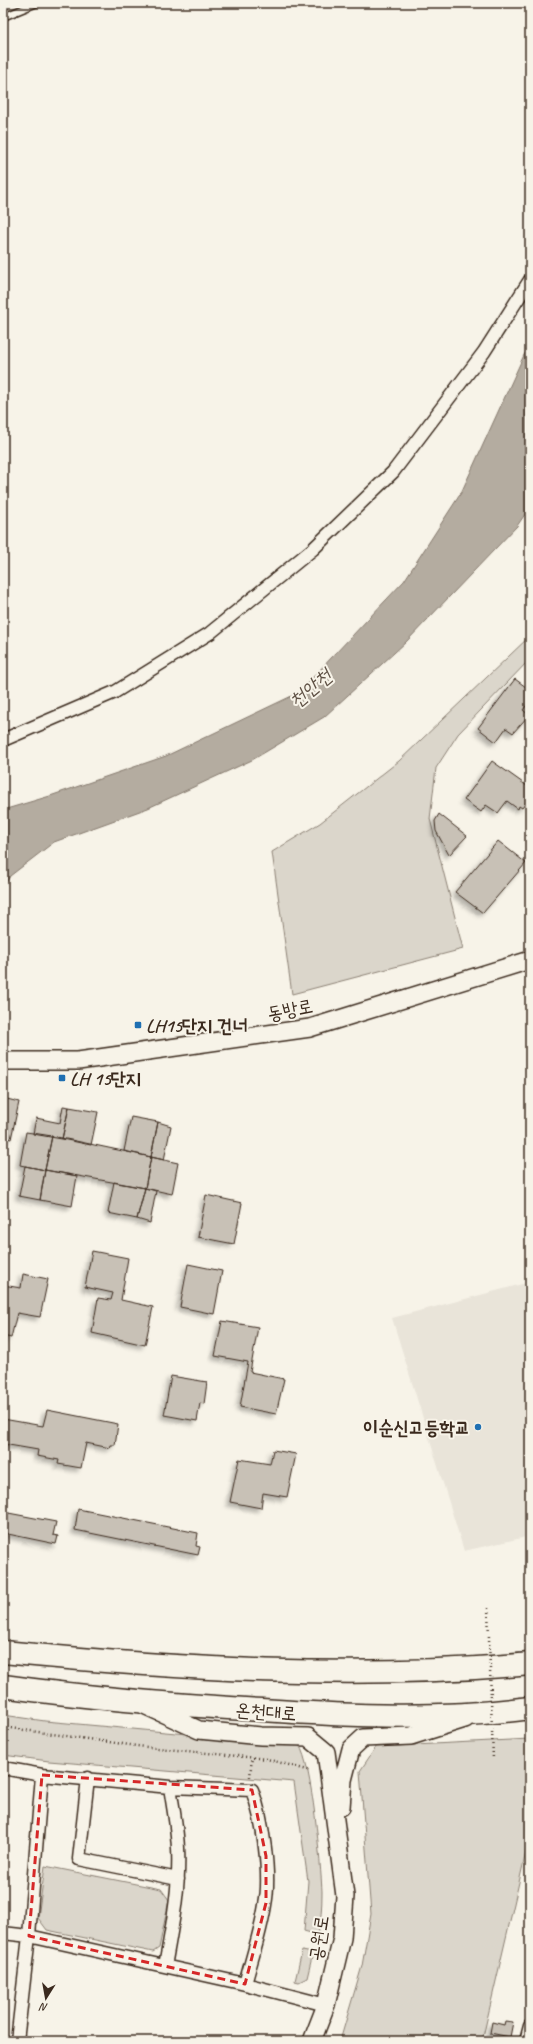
<svg xmlns="http://www.w3.org/2000/svg" width="533" height="2044" viewBox="0 0 533 2044" font-family="Caveat,'Poor Story',sans-serif">
	<defs>
		<filter id="shadow"><feDropShadow dx="-3.5" dy="3.5" stdDeviation="2" flood-color="#0004"/></filter>
	</defs>
	<rect width="100%" height="100%" fill="#f7f3e8"/>
	<filter id="ink" filterUnits="userSpaceOnUse"><feTurbulence type="fractalNoise" baseFrequency=".025" numOctaves="2"/><feDisplacementMap in="SourceGraphic" scale="8" xChannelSelector="R" yChannelSelector="G"/><feConvolveMatrix kernelMatrix="1 2 1 2 8 2 1 2 1" color-interpolation-filters="sRGB"/></filter>
	<g filter="url(#ink)">
		<!-- built -->
		<path fill="#e9e4d9" d="M530 1282V1536L464 1551 392 1318Z"/>
		<!-- green -->
		<path fill="#dbd6cb" stroke="#8b8074" d="M530 636V659L458 734 436 768 430 819 463 949 292 994 272 852 320 823 399 761Z
			M3 1715 45 1721 187 1734 206 1740 299 1745C312 1763 321 1866 322 1892 322 1907 321 1920 318 1935L304 1931 308 1881 294 1782 49 1761 3 1755Z
			M530 1739V1835L482 2041H340L362 1966 371 1914 360 1771 376 1747Z
			M45 1866 161 1889 169 1900 159 1948 153 1952 47 1930 38 1918Z
			M302 1951 313 1953 307 1978 299 1982 295 1981Z"/>
		<!-- water -->
		<path fill="#b4aca0" stroke="#84786c" d="M530 346V507L517 526 406 642 324 717 252 760 148 808 54 842 10 876 3 888V810L50 796 166 756 298 693 404 581 461 493 524 355Z"/>
		<!-- building -->
		<path fill="#c8c1b6" stroke="#3b2a1e" filter="url(#shadow)" d="M515 679 530 690V701L523 710 529 715 513 733 506 728 496 742 478 728Z
			M492 761 530 788V798L522 808 519 806 518 809 507 801 498 813 486 805 481 812 464 800Z
			M439 814 467 836 449 855 436 831 435 821Z
			M498 841 526 863 483 913 455 892Z
			M3 1098 19 1102 11 1139 3 1137Z
			M63 1106 69 1107 62 1139 33 1134 36 1118 60 1123Z
			M69 1107 98 1112 91 1145 62 1139Z
			M131 1117 158 1122 151 1157 124 1151Z
			M158 1122 171 1126 164 1160 151 1157Z
			M26 1132 52 1136 45 1170 20 1165Z
			M52 1136 151 1157 145 1188 45 1170Z
			M151 1157 178 1163 172 1194 145 1188Z
			M25 1166 45 1170 40 1200 19 1196Z
			M45 1170 77 1176 72 1206 40 1200Z
			M114 1182 145 1188 137 1219 108 1213Z
			M145 1188 156 1191 150 1223 137 1219Z
			M206 1195 242 1203 234 1244 198 1237Z
			M92 1251 128 1258 121 1300 153 1307 145 1345 92 1333 98 1298 111 1300 113 1293 85 1287Z
			M188 1264 222 1271 214 1314 180 1307Z
			M23 1274 48 1279 40 1317 17 1313 11 1338 3 1336V1285L21 1288Z
			M222 1321 258 1327 250 1372 284 1379 276 1414 240 1407 248 1362 215 1356Z
			M171 1376 207 1382 204 1404 200 1403 197 1421 164 1415Z
			M47 1410 118 1424 115 1445H111L110 1448 86 1443 81 1468 58 1464 59 1460 37 1456 38 1450 3 1444V1419L43 1426Z
			M273 1450 296 1454 287 1497 263 1493 261 1508 230 1502 239 1459 270 1464Z
			M78 1509 198 1533 196 1546 200 1547 198 1555 75 1530Z
			M3 1512 56 1522 53 1535 58 1536 56 1544 3 1533Z
			M505 2021 513 2022 510 2037 490 2033 492 2022 504 2025Z"/>
		<g fill="none" stroke-linecap="round" stroke-linejoin="round">
			<defs>
				<path id="lane" d="M3 17 37 3"/>
				<path id="street" d="M3 740 115 692 210 633 313 549 393 472 484 352 530 280
					M3 1768 42 1775 170 1787 252 1790C263 1819 271 1875 265 1905 261 1931 252 1958 245 1984
					M88 1778 79 1859 178 1879
					M3 1933 29 1936 245 1984 326 2005
					M165 1966C172 1927 180 1888 178 1848 177 1827 173 1807 170 1787
					M17 2041 29 1936 42 1775
					M526 2041 530 2026"/>
				<path id="secondary" d="M3 1061H78L310 1028 530 960
					M144 1705 199 1730 261 1736 308 1737 326 1752 345 1896 342 1938 326 2005 312 2041
					M341 1807 343 1780 351 1749 363 1738 411 1736 465 1719"/>
				<path id="highway" d="M3 1652C178 1669 354 1680 530 1664
					M3 1686C89 1698 175 1705 262 1710 350 1716 442 1720 530 1708"/>
			</defs>
			<!-- lane casing -->
			<use href="#lane" stroke="#3b2a1e" stroke-width="9"/>
			<!-- street casing -->
			<use href="#street" stroke="#3b2a1e" stroke-width="15"/>
			<!-- secondary casing -->
			<use href="#secondary" stroke="#3b2a1e" stroke-width="20"/>
			<!-- highway casing -->
			<use href="#highway" stroke="#3b2a1e" stroke-width="25"/>
			<!-- path -->
			<path stroke="#3b2a1e" stroke-width="2.5" stroke-dasharray="1 3" stroke-linecap="butt" d="M3 1722 4 1718
				M3 1727 137 1746 267 1759 311 1771
				M250 1777 252 1757"/>
			<!-- lane -->
			<use href="#lane" stroke="#f7f3e8" stroke-width="6"/>
			<!-- street -->
			<use href="#street" stroke="#f7f3e8" stroke-width="12"/>
			<!-- secondary -->
			<use href="#secondary" stroke="#f7f3e8" stroke-width="17"/>
			<!-- highway -->
			<use href="#highway" stroke="#f7f3e8" stroke-width="22"/>
			<!-- path-bridge -->
			<path stroke="#3b2a1e" stroke-width="2.5" stroke-dasharray="1 3" stroke-linecap="butt" d="M488 1608 493 1760"/>
		</g>
	</g>
	<!-- marked area -->
	<path fill="none" stroke="#d62828" stroke-width="3" stroke-dasharray="8 5" stroke-linejoin="round" d="M42 1775 252 1790 266 1856V1903L245 1984 29 1936Z"/>
	<!-- markers -->
	<g fill="#1f6fb2" stroke="#f7f3e8" stroke-width="1.5">
		<rect x="134" y="1021" width="8" height="8" rx="2"/>
		<rect x="58" y="1074" width="8" height="8" rx="2"/>
		<circle cx="478" cy="1427" r="4"/>
	</g>
	<g text-anchor="middle" stroke-width="4" stroke-linejoin="round" paint-order="stroke">
		<!-- street labels -->
		<g font-size="19" fill="#3b2a1e" stroke="#f7f3e8">
			<text transform="translate(290 1009) rotate(-11)" y="7">동방로</text>
			<text transform="translate(266 1711) rotate(4)" y="7">온천대로</text>
			<text transform="translate(318 1938) rotate(-81)" y="7">공원로</text>
		</g>
		<!-- poi labels -->
		<g font-size="19" font-weight="bold" fill="#3b2a1e" stroke="#f7f3e8" text-anchor="start">
			<text x="146" y="1032">LH15단지 건너</text>
			<text x="70" y="1085">LH 15단지</text>
			<text x="470" y="1434" text-anchor="end">이순신고등학교</text>
		</g>
		<!-- water labels -->
		<g font-size="20" font-style="italic" fill="#5f5145" stroke="#f7f3e8">
			<text transform="translate(310 688) rotate(-40)" y="7">천안천</text>
		</g>
	</g>
	<!-- margin -->
	<rect width="533" height="2044" fill="none" stroke="#f7f3e8" stroke-width="16"/>
	<rect x="8" y="8" width="517" height="2028" fill="none" stroke="#3b2a1e" stroke-width="1.5" filter="url(#ink)"/>
	<!-- north arrow -->
	<g transform="translate(46 1998) rotate(191)" stroke="#f7f3e8" stroke-width="3" paint-order="stroke">
	<path d="M0-3L7 15L0 10L-7 15Z" fill="#3b2a1e"/>
	<text y="-6" font-size="11" font-weight="bold" text-anchor="middle" fill="#3b2a1e">N</text>
	</g>
</svg>
